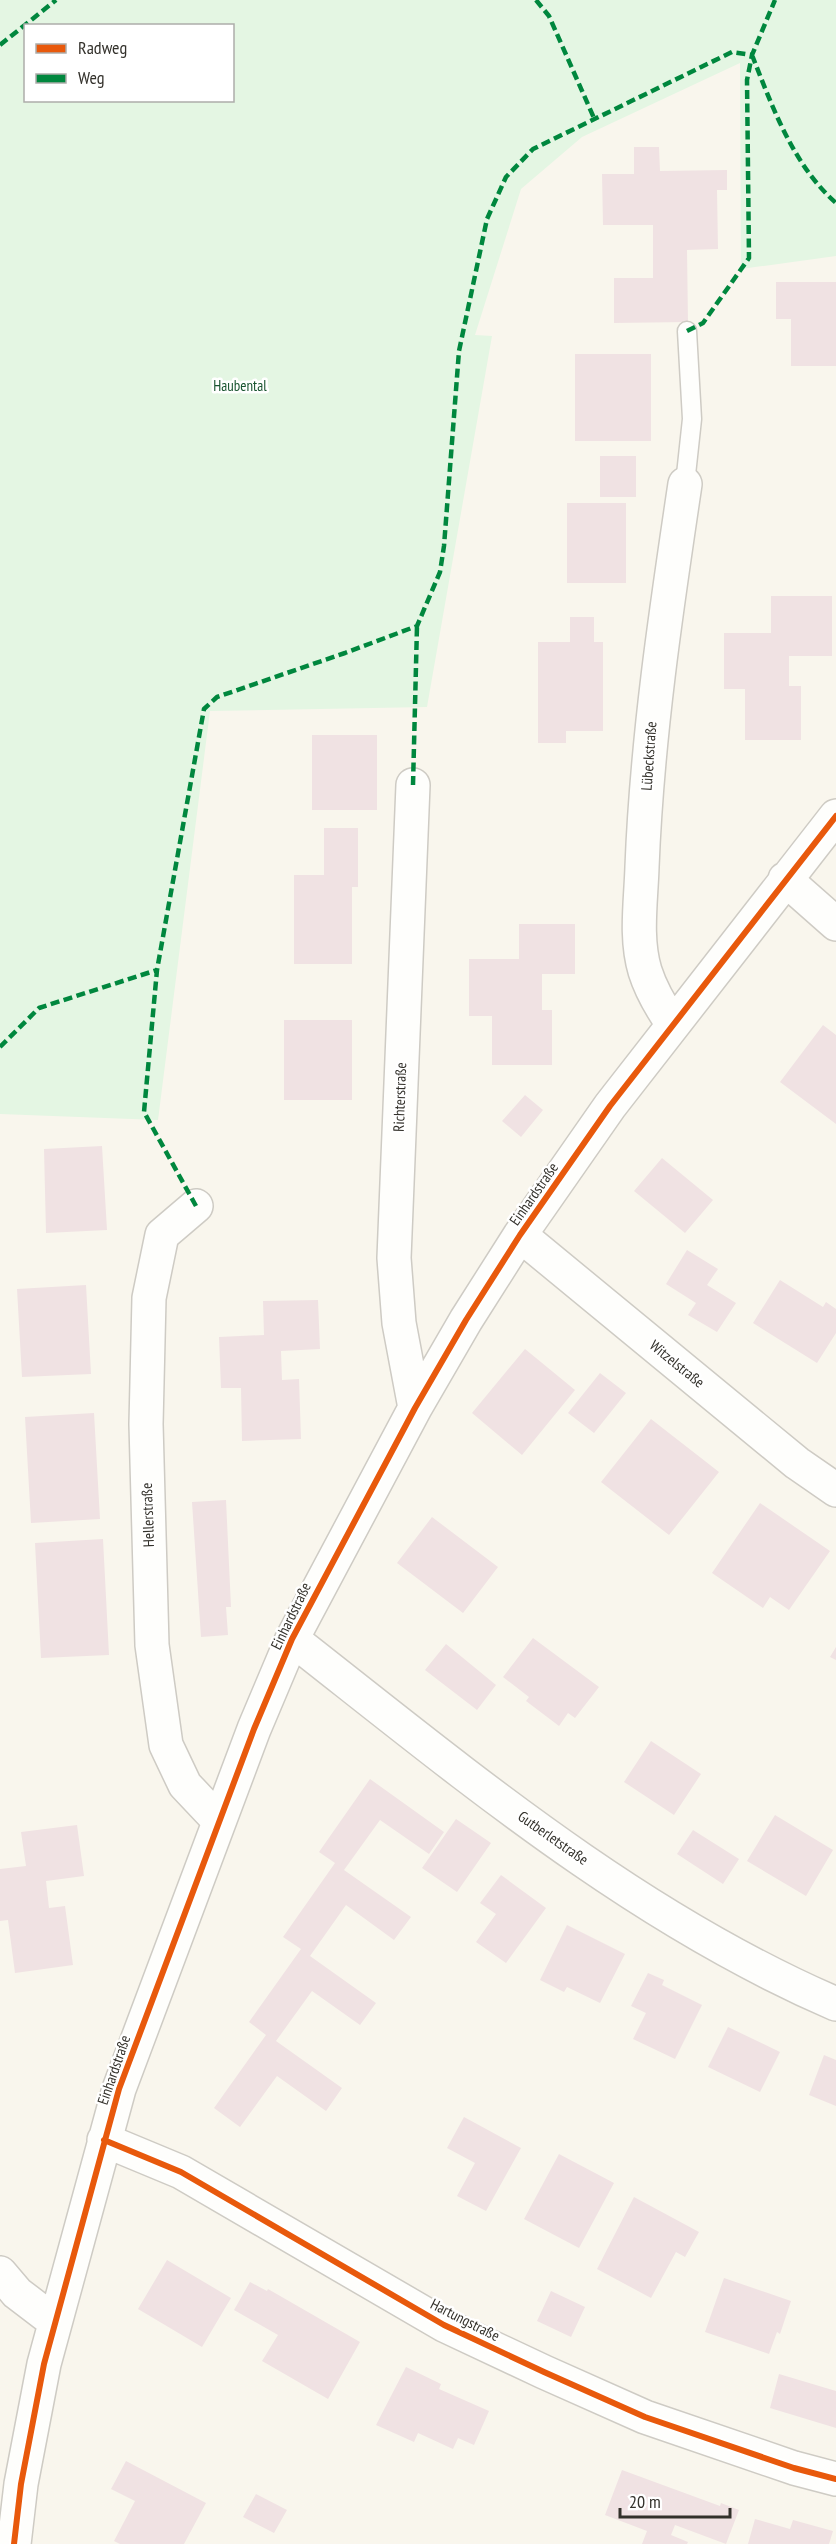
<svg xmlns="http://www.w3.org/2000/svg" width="836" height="2544" viewBox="0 0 836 2544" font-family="'PT Sans Narrow',sans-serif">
	<rect width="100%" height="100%" fill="#f9f6ed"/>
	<!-- green -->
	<path fill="#e4f6e3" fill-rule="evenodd" d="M0 0H836V256L741 269 740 63 582 137 521 189 475 335 492 336 427 707 210 711 158 1120 0 1114ZM26 26H232V100H26Z"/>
	<!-- building -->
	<path fill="#f0e2e3" d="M634 147H659L660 171 727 170V190H717L718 249 687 250 688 322 614 323V278H653V225H603L602 174H634Z
		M776 282H836V366H791V319H776Z
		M575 354H651V441H575Z
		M600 456H636V497H600Z
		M567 503H626V583H567Z
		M771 596H832V656H789V686H801V740H745V689H724V633H771Z
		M570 617H594V642H603V731H566V743H538V642H570Z
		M312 735H377V810H312Z
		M324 828H358V887H352V964H294V875H324Z
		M519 924H575V974H542V1010H552V1065H492V1016H469V959H519Z
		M284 1020H352V1100H284Z
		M823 1025 836 1035V1124L780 1082Z
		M525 1095 543 1110 521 1137 502 1121Z
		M102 1146 107 1230 46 1233 44 1149Z
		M662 1158 713 1200 685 1233 634 1191Z
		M687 1250 718 1269 707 1285 736 1303 717 1332 688 1315 696 1303 666 1284Z
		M780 1280 823 1307 826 1302 836 1309V1333L817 1363 753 1323Z
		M86 1285 91 1374 22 1377 17 1289Z
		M318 1300 320 1349 281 1351 282 1380 299 1379 301 1439 242 1441 241 1388H221L219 1337 264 1335 263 1301Z
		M525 1349 575 1390 522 1455 472 1413Z
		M600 1373 626 1393 594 1433 568 1413Z
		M94 1413 100 1519 31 1523 25 1417Z
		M651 1419 719 1472 669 1535 601 1482Z
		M226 1500 231 1607H226L228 1635 201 1637 192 1502Z
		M760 1503 830 1551 789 1610 770 1597 763 1608 712 1573Z
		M432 1517 498 1567 463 1613 397 1563Z
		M103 1539 109 1655 41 1658 35 1543Z
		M533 1638 599 1687 575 1718 568 1713 559 1726 526 1701 529 1697 503 1677Z
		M446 1644 496 1685 477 1710 425 1670Z
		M836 1647V1660L830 1657Z
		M651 1741 701 1774 674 1815 624 1782Z
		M370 1779 444 1832 429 1854 380 1820 344 1870 411 1917 394 1940 346 1905 310 1956 376 2003 360 2025 312 1991 276 2041 342 2088 326 2111 277 2076 240 2127 214 2108 266 2035 249 2022 301 1949 283 1937 335 1863 319 1852Z
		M775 1815 833 1850 806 1896 747 1861Z
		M456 1819 491 1843 457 1892 422 1868Z
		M77 1825 84 1876 46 1881 49 1908 65 1906 73 1965 15 1973 8 1920 0 1921V1869L26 1866 21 1832Z
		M693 1830 739 1859 723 1884 677 1854Z
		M501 1875 546 1908 506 1963 476 1942 496 1914 480 1903Z
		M567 1925 625 1954 600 2003 567 1987 564 1992 540 1980Z
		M648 1973 664 1980 662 1985 702 2005 675 2059 633 2039 646 2013 631 2006Z
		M728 2027 780 2052 760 2092 708 2067Z
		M824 2055 836 2060V2106L809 2095Z
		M464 2117 521 2148 486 2211 457 2196 475 2163 447 2148Z
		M559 2154 614 2183 579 2248 524 2219Z
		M634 2197 699 2232 685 2257 676 2252 651 2298 597 2269Z
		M167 2260 231 2298 202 2347 138 2309Z
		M724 2278 791 2301 780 2334 777 2332 769 2354 705 2332Z
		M250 2282 267 2291 268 2289 360 2342 328 2399 262 2361 278 2335 234 2310Z
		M551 2291 585 2307 571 2337 537 2321Z
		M406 2367 441 2384 439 2389 489 2411 474 2445 458 2438 453 2449 418 2433 414 2442 376 2425Z
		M779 2374 836 2391V2428L770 2408Z
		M126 2461 206 2503 184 2544H120L114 2541 135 2501 111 2489Z
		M622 2470 720 2506 721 2503 739 2510 726 2544 675 2525 671 2535 688 2542 687 2544H642L647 2531 605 2515Z
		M256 2494 287 2510 274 2533 243 2517Z
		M755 2519 790 2529 793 2520 833 2531 829 2544H748Z"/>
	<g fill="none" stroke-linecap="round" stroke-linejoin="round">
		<defs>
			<path id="lane" d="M685 484 692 419 687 331"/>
			<path id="street" d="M413 785 394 1258 399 1323 415 1408
				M785 879 836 924
				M672 1023C661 1007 651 990 645 971 635 938 641 901 642 867 647 738 666 611 685 484
				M196 1206 162 1235 149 1298 146 1424 152 1645 166 1745 185 1785 219 1821
				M520 1235 797 1463 836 1490
				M292 1639C463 1773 634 1917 836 2004
				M104 2140 181 2172 444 2325 544 2372 645 2417 794 2468 836 2479
				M0 2273 17 2293 55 2322
				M14 2544 21 2484 44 2364 119 2089 254 1729 292 1639 415 1408 466 1320 520 1235 610 1106 836 816"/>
		</defs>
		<!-- lane casing -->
		<use href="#lane" stroke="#cecbc4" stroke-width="21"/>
		<!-- street casing -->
		<use href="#street" stroke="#cecbc4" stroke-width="36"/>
		<!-- lane -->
		<use href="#lane" stroke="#fefefc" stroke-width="18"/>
		<!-- street -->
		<use href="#street" stroke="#fefefc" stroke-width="33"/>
		<!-- quiet -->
		<path stroke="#00873e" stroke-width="4.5" stroke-dasharray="9 4.5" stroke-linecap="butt" d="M536 0 549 16 594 118
			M0 45 56 0
			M752 55C772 106 793 165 836 203
			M687 331 703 323 749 258 747 80 752 55
			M413 785 417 626
			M0 1047 39 1008 157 970
			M196 1206 144 1112 157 970 204 709 217 697 345 653 417 626 440 572 444 546 459 351 487 219 506 177 533 149 732 52 752 55 775 0"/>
		<defs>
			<path id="cycleway" d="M104 2140 181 2172 444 2325 544 2372 645 2417 794 2468 836 2479
				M14 2544 21 2484 44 2364 119 2089 254 1729 292 1639 415 1408 466 1320 520 1235 610 1106 836 816"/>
		</defs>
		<!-- cycleway casing -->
		<use href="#cycleway" stroke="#fff" stroke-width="10"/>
		<!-- cycleway -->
		<use href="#cycleway" stroke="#e8590c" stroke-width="6"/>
	</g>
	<g text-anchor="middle" stroke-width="5" stroke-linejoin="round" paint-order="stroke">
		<!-- park labels -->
		<g font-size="15" fill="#18542f" stroke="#fff">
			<text x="240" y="391">Haubental</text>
		</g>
		<!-- street labels -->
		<g font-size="15" fill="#33312b" stroke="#fff">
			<text transform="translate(649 756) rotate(-86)" y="5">Lübeckstraße</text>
			<text transform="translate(400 1097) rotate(-88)" y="5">Richterstraße</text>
			<text transform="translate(534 1194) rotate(-55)" y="5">Einhardstraße</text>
			<text transform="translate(677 1364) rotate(39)" y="5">Witzelstraße</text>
			<text transform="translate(148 1515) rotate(-92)" y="5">Hellerstraße</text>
			<text transform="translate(291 1616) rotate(-64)" y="5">Einhardstraße</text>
			<text transform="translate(553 1838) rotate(35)" y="5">Gutberletstraße</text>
			<text transform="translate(114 2070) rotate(-71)" y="5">Einhardstraße</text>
			<text transform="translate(465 2320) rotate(27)" y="5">Hartungstraße</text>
		</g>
	</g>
	<!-- legend -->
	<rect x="24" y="24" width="210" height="78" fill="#ffffff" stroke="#adadaa" stroke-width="1.5"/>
	<rect x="36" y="44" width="30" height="9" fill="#e8590c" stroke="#adadaa" stroke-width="1.5"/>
	<text x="78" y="54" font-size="18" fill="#33312b">Radweg</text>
	<rect x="36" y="74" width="30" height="9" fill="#00873e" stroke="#adadaa" stroke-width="1.5"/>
	<text x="78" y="84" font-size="18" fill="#33312b">Weg</text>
	<!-- scale -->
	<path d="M620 2508v9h110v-9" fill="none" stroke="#33312b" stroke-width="3"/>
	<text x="629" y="2508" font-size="18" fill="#33312b" stroke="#ffffff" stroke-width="4.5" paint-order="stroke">20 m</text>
</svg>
